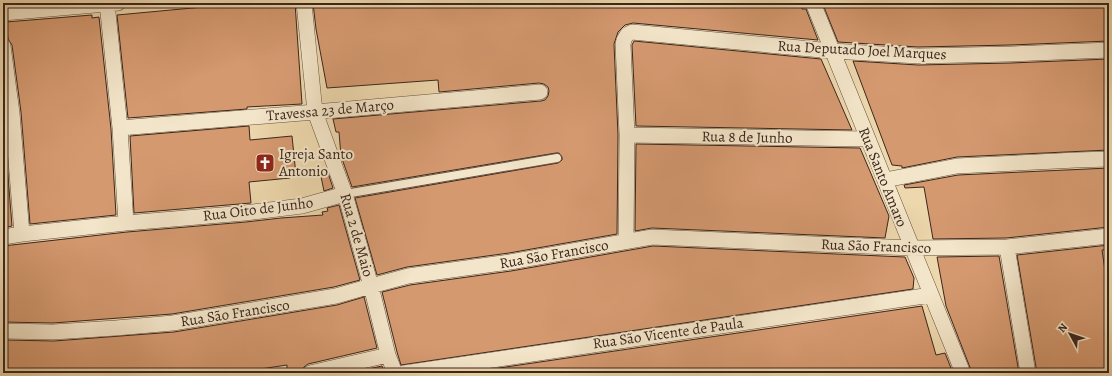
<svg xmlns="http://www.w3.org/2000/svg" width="1112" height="376" viewBox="0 0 1112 376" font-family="Alegreya,serif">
	<rect width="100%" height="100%" fill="#edd7ac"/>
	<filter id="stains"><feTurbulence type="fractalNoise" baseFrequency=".005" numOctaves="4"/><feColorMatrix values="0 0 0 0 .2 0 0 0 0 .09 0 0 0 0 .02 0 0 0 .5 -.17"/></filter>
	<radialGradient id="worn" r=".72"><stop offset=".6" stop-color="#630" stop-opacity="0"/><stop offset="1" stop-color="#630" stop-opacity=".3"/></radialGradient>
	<!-- building -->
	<path fill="#d59970" stroke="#3a261e" d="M266 3H295L302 104 247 107V109L128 118 117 15 214 6Z
		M313 3H800L802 9H806L818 40 633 23 625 25 618 32 614 44 618 135 617 234 509 253 407 267 377 275 355 198 558 163 562 160V157L559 153H556L352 187 341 156 339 132H336L333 119 541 101 545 100 548 96 549 91 548 87 544 84 539 83 439 92 438 80 327 88 316 29Z
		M827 3H1109V41L1011 45 918 47 838 42 824 7 828 6Z
		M92 15V18L99 17 111 129 116 215 30 224 21 112 12 45 8 39 6 22Z
		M634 41 821 59 852 130 636 126 632 45Z
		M1109 59V150L957 157 902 168V166L892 165 853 61 918 65 1011 63Z
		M3 114 12 226 3 228Z
		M249 126 250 140 292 136 296 175H290V178L249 182 251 203 134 213 130 136Z
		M636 144 860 148 872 176 889 216 885 238 652 228 635 231Z
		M1109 168V227L1006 238 933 239 924 187 905 188 904 185 958 175Z
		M327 170 333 188 324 191 320 172Z
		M339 205 360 280 334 287 172 314 53 323 3 322V246L127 232 246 222 281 218 323 215 322 212 328 211 327 208Z
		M1109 245V250H1102L1109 297V373H1037L1017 255Z
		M653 246 905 257 914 278 913 289 401 365 397 352 382 292 410 285 511 271Z
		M999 256 1019 373H972L971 370 946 306 937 257Z
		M364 297 377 348 308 364 304 367 301 373H287V365L234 373H7L5 340 54 341 174 332 337 305Z
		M922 306 936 355 945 353 953 373H465Z
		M382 366 385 373H350Z"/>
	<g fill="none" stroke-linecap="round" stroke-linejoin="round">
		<defs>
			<path id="service" d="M345 194 557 158"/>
			<path id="minor" d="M107 3 120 128 126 223
				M304 3 315 112 345 194 371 286 388 355 395 373
				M813 3 963 373
				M3 13 118 3
				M3 46 12 113 22 234
				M120 128 315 112 540 92
				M627 135 867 139
				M885 180 957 166 1076 160 1109 159
				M3 237 22 234 126 223 245 213 302 206 345 194
				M626 241 627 135 623 44C624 38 626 34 632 32L832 51 918 56 1011 54 1109 50
				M1007 247 1028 373
				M3 331 53 332 116 328 173 323 336 296 371 286 408 276 510 262 652 237 912 248 1007 247 1109 236
				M310 373 388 355
				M404 373 931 295"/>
		</defs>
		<!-- service casing -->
		<use href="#service" stroke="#675242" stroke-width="10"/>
		<!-- minor casing -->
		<use href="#minor" stroke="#675242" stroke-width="16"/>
		<!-- service -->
		<use href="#service" stroke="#f3e5c9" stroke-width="8"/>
		<!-- minor -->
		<use href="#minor" stroke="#f3e5c9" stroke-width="15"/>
	</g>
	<!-- icons -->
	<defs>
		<symbol id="church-square" viewBox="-11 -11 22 22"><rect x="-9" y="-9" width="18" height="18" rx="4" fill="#8f2418" stroke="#f3e5c9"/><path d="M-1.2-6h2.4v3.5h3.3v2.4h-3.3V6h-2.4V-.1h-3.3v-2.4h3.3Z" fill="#fff"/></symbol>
	</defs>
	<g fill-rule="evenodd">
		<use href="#church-square" x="254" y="152" width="22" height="22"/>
	</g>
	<g text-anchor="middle" stroke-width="4" stroke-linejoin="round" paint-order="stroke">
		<!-- street labels -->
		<g font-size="15" fill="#3a261e" stroke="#f3e5c9">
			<text transform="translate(862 50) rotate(3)" y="5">Rua Deputado Joel Marques</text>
			<text transform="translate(330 110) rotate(-5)" y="5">Travessa 23 de Março</text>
			<text transform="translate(747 137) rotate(1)" y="5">Rua 8 de Junho</text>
			<text transform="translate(883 177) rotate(68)" y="5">Rua Santo Amaro</text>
			<text transform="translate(258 209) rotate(-7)" y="5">Rua Oito de Junho</text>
			<text transform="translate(357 235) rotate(74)" y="5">Rua 2 de Maio</text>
			<text transform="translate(876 246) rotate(2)" y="5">Rua São Francisco</text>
			<text transform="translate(554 254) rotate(-10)" y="5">Rua São Francisco</text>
			<text transform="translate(235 313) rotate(-9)" y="5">Rua São Francisco</text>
			<text transform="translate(668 333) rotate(-8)" y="5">Rua São Vicente de Paula</text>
		</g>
		<!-- poi labels -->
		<g font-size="15" fill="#3a261e" stroke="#f3e5c9" text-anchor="start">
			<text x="279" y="159">Igreja Santo<tspan x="279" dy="17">Antonio</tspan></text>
		</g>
	</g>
	<!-- margin -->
	<rect width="1112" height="376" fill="none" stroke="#edd7ac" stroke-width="16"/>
	<rect x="4" y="4" width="1104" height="368" fill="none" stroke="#3a261e" stroke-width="2"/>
	<rect x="8" y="8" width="1096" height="360" fill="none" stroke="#3a261e"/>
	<!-- north arrow -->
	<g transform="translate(1070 334) rotate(310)" stroke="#f3e5c9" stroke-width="3" paint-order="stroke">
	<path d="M0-3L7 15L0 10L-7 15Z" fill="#3a261e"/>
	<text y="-6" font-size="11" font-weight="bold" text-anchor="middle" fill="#3a261e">N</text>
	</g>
	<rect width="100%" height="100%" filter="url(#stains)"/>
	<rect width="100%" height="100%" fill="url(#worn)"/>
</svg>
